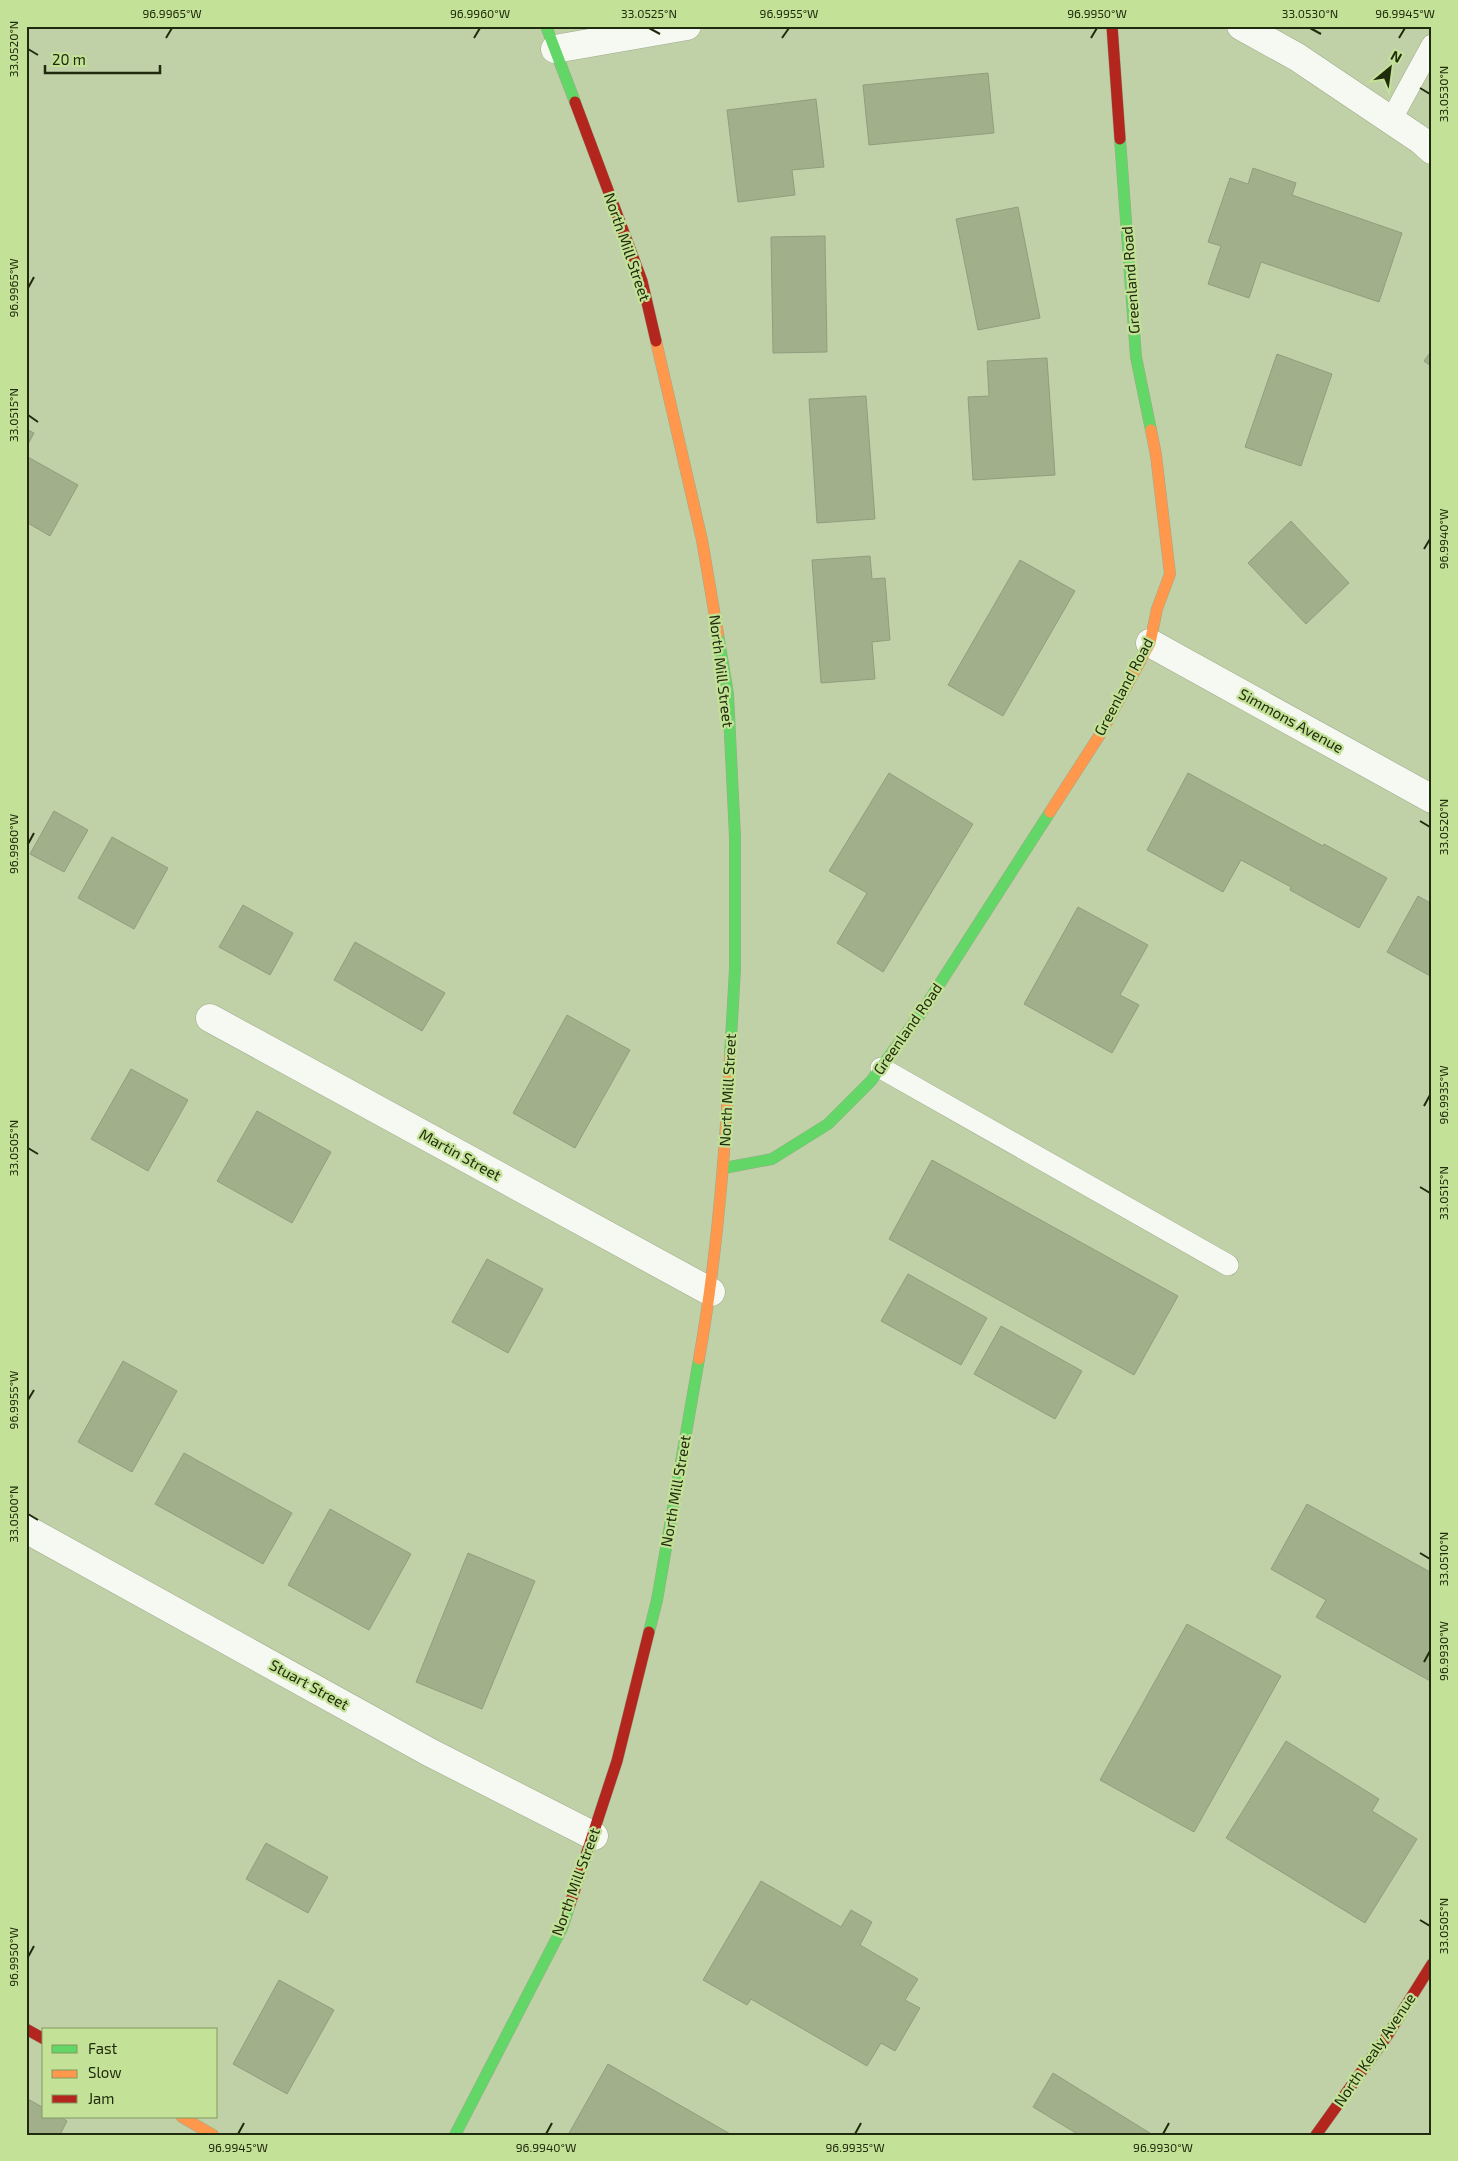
<svg xmlns="http://www.w3.org/2000/svg" width="1458" height="2161" viewBox="0 0 1458 2161" font-family="'Exo 2',sans-serif">
	<rect width="100%" height="100%" fill="#c0d1a8"/>
	<!-- building -->
	<path fill="#a1af8a" stroke="#919e7e" d="M988 73 994 133 869 145 863 85Z
		M816 99 824 167 792 170 795 195 738 202 727 110Z
		M1253 168 1296 183 1292 195 1402 233 1379 302 1261 262 1249 298 1208 284 1221 246 1208 242 1230 178 1248 184Z
		M1018 207 1040 318 978 330 956 219Z
		M825 236 827 352 773 353 771 237Z
		M1432 350V367L1424 361Z
		M1277 354 1332 374 1301 466 1245 447Z
		M1047 358 1055 475 973 480 968 397 989 396 987 361Z
		M866 396 875 519 817 523 809 399Z
		M26 429 34 433 26 448Z
		M26 456 78 485 50 536 26 522Z
		M1291 521 1349 583 1306 624 1248 563Z
		M870 556 872 579 885 578 890 640 872 642 875 679 821 683 812 560Z
		M1020 560 1075 591 1003 716 948 685Z
		M889 773 973 824 883 972 837 943 867 893 829 871Z
		M1188 773 1323 846 1324 844 1387 878 1359 928 1290 890 1291 887 1241 860 1223 892 1147 850Z
		M54 811 88 830 64 872 30 854Z
		M112 837 168 868 134 929 78 898Z
		M1418 896 1432 904V977L1387 952Z
		M243 905 293 933 270 975 219 947Z
		M1078 907 1148 945 1120 995 1139 1005 1112 1053 1024 1004Z
		M355 942 445 993 422 1031 334 980Z
		M567 1015 630 1050 575 1148 513 1113Z
		M131 1069 188 1100 148 1171 91 1139Z
		M257 1111 331 1152 292 1223 217 1181Z
		M932 1160 1178 1296 1134 1375 889 1239Z
		M487 1259 543 1289 508 1353 452 1322Z
		M908 1274 987 1318 961 1365 881 1321Z
		M1001 1326 1082 1371 1055 1419 974 1374Z
		M123 1361 177 1391 132 1472 78 1442Z
		M184 1453 292 1513 263 1564 155 1504Z
		M1307 1504 1432 1573V1682L1316 1617 1326 1600 1271 1569Z
		M330 1509 411 1554 369 1630 288 1585Z
		M468 1553 535 1581 482 1709 416 1682Z
		M1187 1624 1281 1676 1194 1832 1100 1780Z
		M1286 1741 1379 1799 1372 1811 1417 1839 1365 1923 1226 1838Z
		M266 1843 328 1877 308 1913 246 1879Z
		M761 1881 841 1927 851 1910 872 1922 860 1945 918 1979 905 2000 920 2008 895 2051 881 2043 867 2066 751 1999 747 2005 703 1980Z
		M279 1980 334 2010 287 2094 233 2064Z
		M608 2064 732 2135H568Z
		M1053 2073 1153 2135H1079L1033 2107Z
		M26 2098 44 2108V2117H61L67 2121 60 2135H26Z"/>
	<g fill="none" stroke-linecap="round" stroke-linejoin="round">
		<defs>
			<path id="lane" d="M1391 120 1432 45
				M881 1068 1228 1265"/>
			<path id="street" d="M1241 26 1297 57 1422 141 1432 150
				M555 49 687 26
				M1150 643 1432 799
				M210 1018 711 1292
				M26 1529 429 1752 594 1836"/>
			<path id="fast" d="M546 26 575 102
				M1120 139 1136 357 1151 430
				M718 634 728 694 735 837V969L730 1056
				M724 1168 772 1159 828 1124 871 1081 921 1013 1050 812
				M649 1632 657 1600 699 1359
				M455 2135 562 1928 570 1904"/>
			<path id="slow" d="M656 341 702 540 718 634
				M1050 812 1101 733 1150 643 1157 609 1170 574 1156 455 1151 430
				M699 1359C717 1258 725 1158 730 1056
				M182 2117 213 2135"/>
			<path id="jam" d="M1112 26 1120 139
				M575 102 642 281 656 341
				M570 1904 617 1761 649 1632
				M26 2029 44 2039
				M1316 2135 1387 2036 1432 1964"/>
		</defs>
		<!-- lane casing -->
		<use href="#lane" stroke="#9daa8a" stroke-width="22"/>
		<!-- street casing -->
		<use href="#street" stroke="#9daa8a" stroke-width="29"/>
		<!-- fast casing -->
		<use href="#fast" stroke="#9daa8a" stroke-width="12"/>
		<!-- slow casing -->
		<use href="#slow" stroke="#9daa8a" stroke-width="12"/>
		<!-- jam casing -->
		<use href="#jam" stroke="#9daa8a" stroke-width="12"/>
		<!-- lane -->
		<use href="#lane" stroke="#f6f8f2" stroke-width="21"/>
		<!-- street -->
		<use href="#street" stroke="#f6f8f2" stroke-width="28"/>
		<!-- fast -->
		<use href="#fast" stroke="#63d668" stroke-width="11"/>
		<!-- slow -->
		<use href="#slow" stroke="#ff974d" stroke-width="11"/>
		<!-- jam -->
		<use href="#jam" stroke="#b3261e" stroke-width="11"/>
	</g>
	<!-- ticks -->
	<path fill="none" stroke="#202b0d" stroke-width="2" d="M649 28 660 34M1310 28 1321 34M166 38 172 28M474 38 480 28M782 38 789 28M1091 38 1097 28M1399 38 1405 28M28 49 38 55M1420 88 1430 94M28 288 34 277M28 415 38 422M1424 549 1430 539M1420 821 1430 827M28 844 34 833M1424 1106 1430 1095M28 1148 38 1154M1420 1187 1430 1193M28 1400 34 1390M28 1514 38 1520M1420 1553 1430 1559M1424 1662 1430 1651M1420 1920 1430 1926M28 1957 34 1946M238 2134 244 2123M546 2134 552 2123M855 2134 861 2123M1163 2134 1169 2123"/>
	<g text-anchor="middle" stroke-width="4.5" stroke-linejoin="round" paint-order="stroke">
		<!-- street labels -->
		<g font-size="15" fill="#202b0d" stroke="#c4e297">
			<text transform="translate(627 247) rotate(71)" y="5">North Mill Street</text>
			<text transform="translate(1131 280) rotate(-94)" y="5">Greenland Road</text>
			<text transform="translate(721 671) rotate(83)" y="5">North Mill Street</text>
			<text transform="translate(1124 687) rotate(-62)" y="5">Greenland Road</text>
			<text transform="translate(1291 721) rotate(29)" y="5">Simmons Avenue</text>
			<text transform="translate(908 1029) rotate(-55)" y="5">Greenland Road</text>
			<text transform="translate(728 1090) rotate(-87)" y="5">North Mill Street</text>
			<text transform="translate(460 1155) rotate(29)" y="5">Martin Street</text>
			<text transform="translate(676 1491) rotate(-80)" y="5">North Mill Street</text>
			<text transform="translate(309 1685) rotate(29)" y="5">Stuart Street</text>
			<text transform="translate(576 1882) rotate(-70)" y="5">North Mill Street</text>
			<text transform="translate(1375 2050) rotate(-56)" y="5">North Kealy Avenue</text>
		</g>
	</g>
	<!-- border -->
	<rect width="1458" height="2161" fill="none" stroke="#c4e297" stroke-width="55"/>
	<!-- legend -->
	<rect x="42" y="2028" width="175" height="90" fill="#c4e297" stroke="#829960"/>
	<rect x="52" y="2045" width="25" height="8" fill="#63d668" stroke="#829960"/>
	<text x="88" y="2054" font-size="15" fill="#202b0d">Fast</text>
	<rect x="52" y="2070" width="25" height="8" fill="#ff974d" stroke="#829960"/>
	<text x="88" y="2078" font-size="15" fill="#202b0d">Slow</text>
	<rect x="52" y="2095" width="25" height="8" fill="#b3261e" stroke="#829960"/>
	<text x="88" y="2104" font-size="15" fill="#202b0d">Jam</text>
	<!-- north arrow -->
	<g transform="translate(1390 68) rotate(29)" stroke="#c4e297" stroke-width="4" paint-order="stroke">
	<path d="M0-4L9 19L0 12L-9 19Z" fill="#202b0d"/>
	<text y="-8" font-size="14" font-weight="bold" text-anchor="middle" fill="#202b0d">N</text>
	</g>
	<!-- scale -->
	<path d="M45 65v8h115v-8" fill="none" stroke="#202b0d" stroke-width="2.5"/>
	<text x="52" y="65" font-size="15" fill="#202b0d" stroke="#c4e297" stroke-width="4" paint-order="stroke">20 m</text>
	<rect x="28" y="28" width="1402" height="2106" fill="none" stroke="#202b0d" stroke-width="2"/>
	<g font-size="12" text-anchor="middle" fill="#202b0d">
		<text x="172" y="18">96.9965°W</text>
		<text x="480" y="18">96.9960°W</text>
		<text x="649" y="18">33.0525°N</text>
		<text x="789" y="18">96.9955°W</text>
		<text x="1097" y="18">96.9950°W</text>
		<text x="1310" y="18">33.0530°N</text>
		<text x="1405" y="18">96.9945°W</text>
		<text transform="translate(14 49) rotate(-90)" y="4">33.0520°N</text>
		<text transform="translate(1444 94) rotate(-90)" y="4">33.0530°N</text>
		<text transform="translate(14 288) rotate(-90)" y="4">96.9965°W</text>
		<text transform="translate(14 415) rotate(-90)" y="4">33.0515°N</text>
		<text transform="translate(1444 539) rotate(-90)" y="4">96.9940°W</text>
		<text transform="translate(1444 827) rotate(-90)" y="4">33.0520°N</text>
		<text transform="translate(14 844) rotate(-90)" y="4">96.9960°W</text>
		<text transform="translate(1444 1095) rotate(-90)" y="4">96.9935°W</text>
		<text transform="translate(14 1148) rotate(-90)" y="4">33.0505°N</text>
		<text transform="translate(1444 1193) rotate(-90)" y="4">33.0515°N</text>
		<text transform="translate(14 1400) rotate(-90)" y="4">96.9955°W</text>
		<text transform="translate(14 1514) rotate(-90)" y="4">33.0500°N</text>
		<text transform="translate(1444 1559) rotate(-90)" y="4">33.0510°N</text>
		<text transform="translate(1444 1651) rotate(-90)" y="4">96.9930°W</text>
		<text transform="translate(1444 1926) rotate(-90)" y="4">33.0505°N</text>
		<text transform="translate(14 1957) rotate(-90)" y="4">96.9950°W</text>
		<text x="238" y="2152">96.9945°W</text>
		<text x="546" y="2152">96.9940°W</text>
		<text x="855" y="2152">96.9935°W</text>
		<text x="1163" y="2152">96.9930°W</text>
	</g>
</svg>
